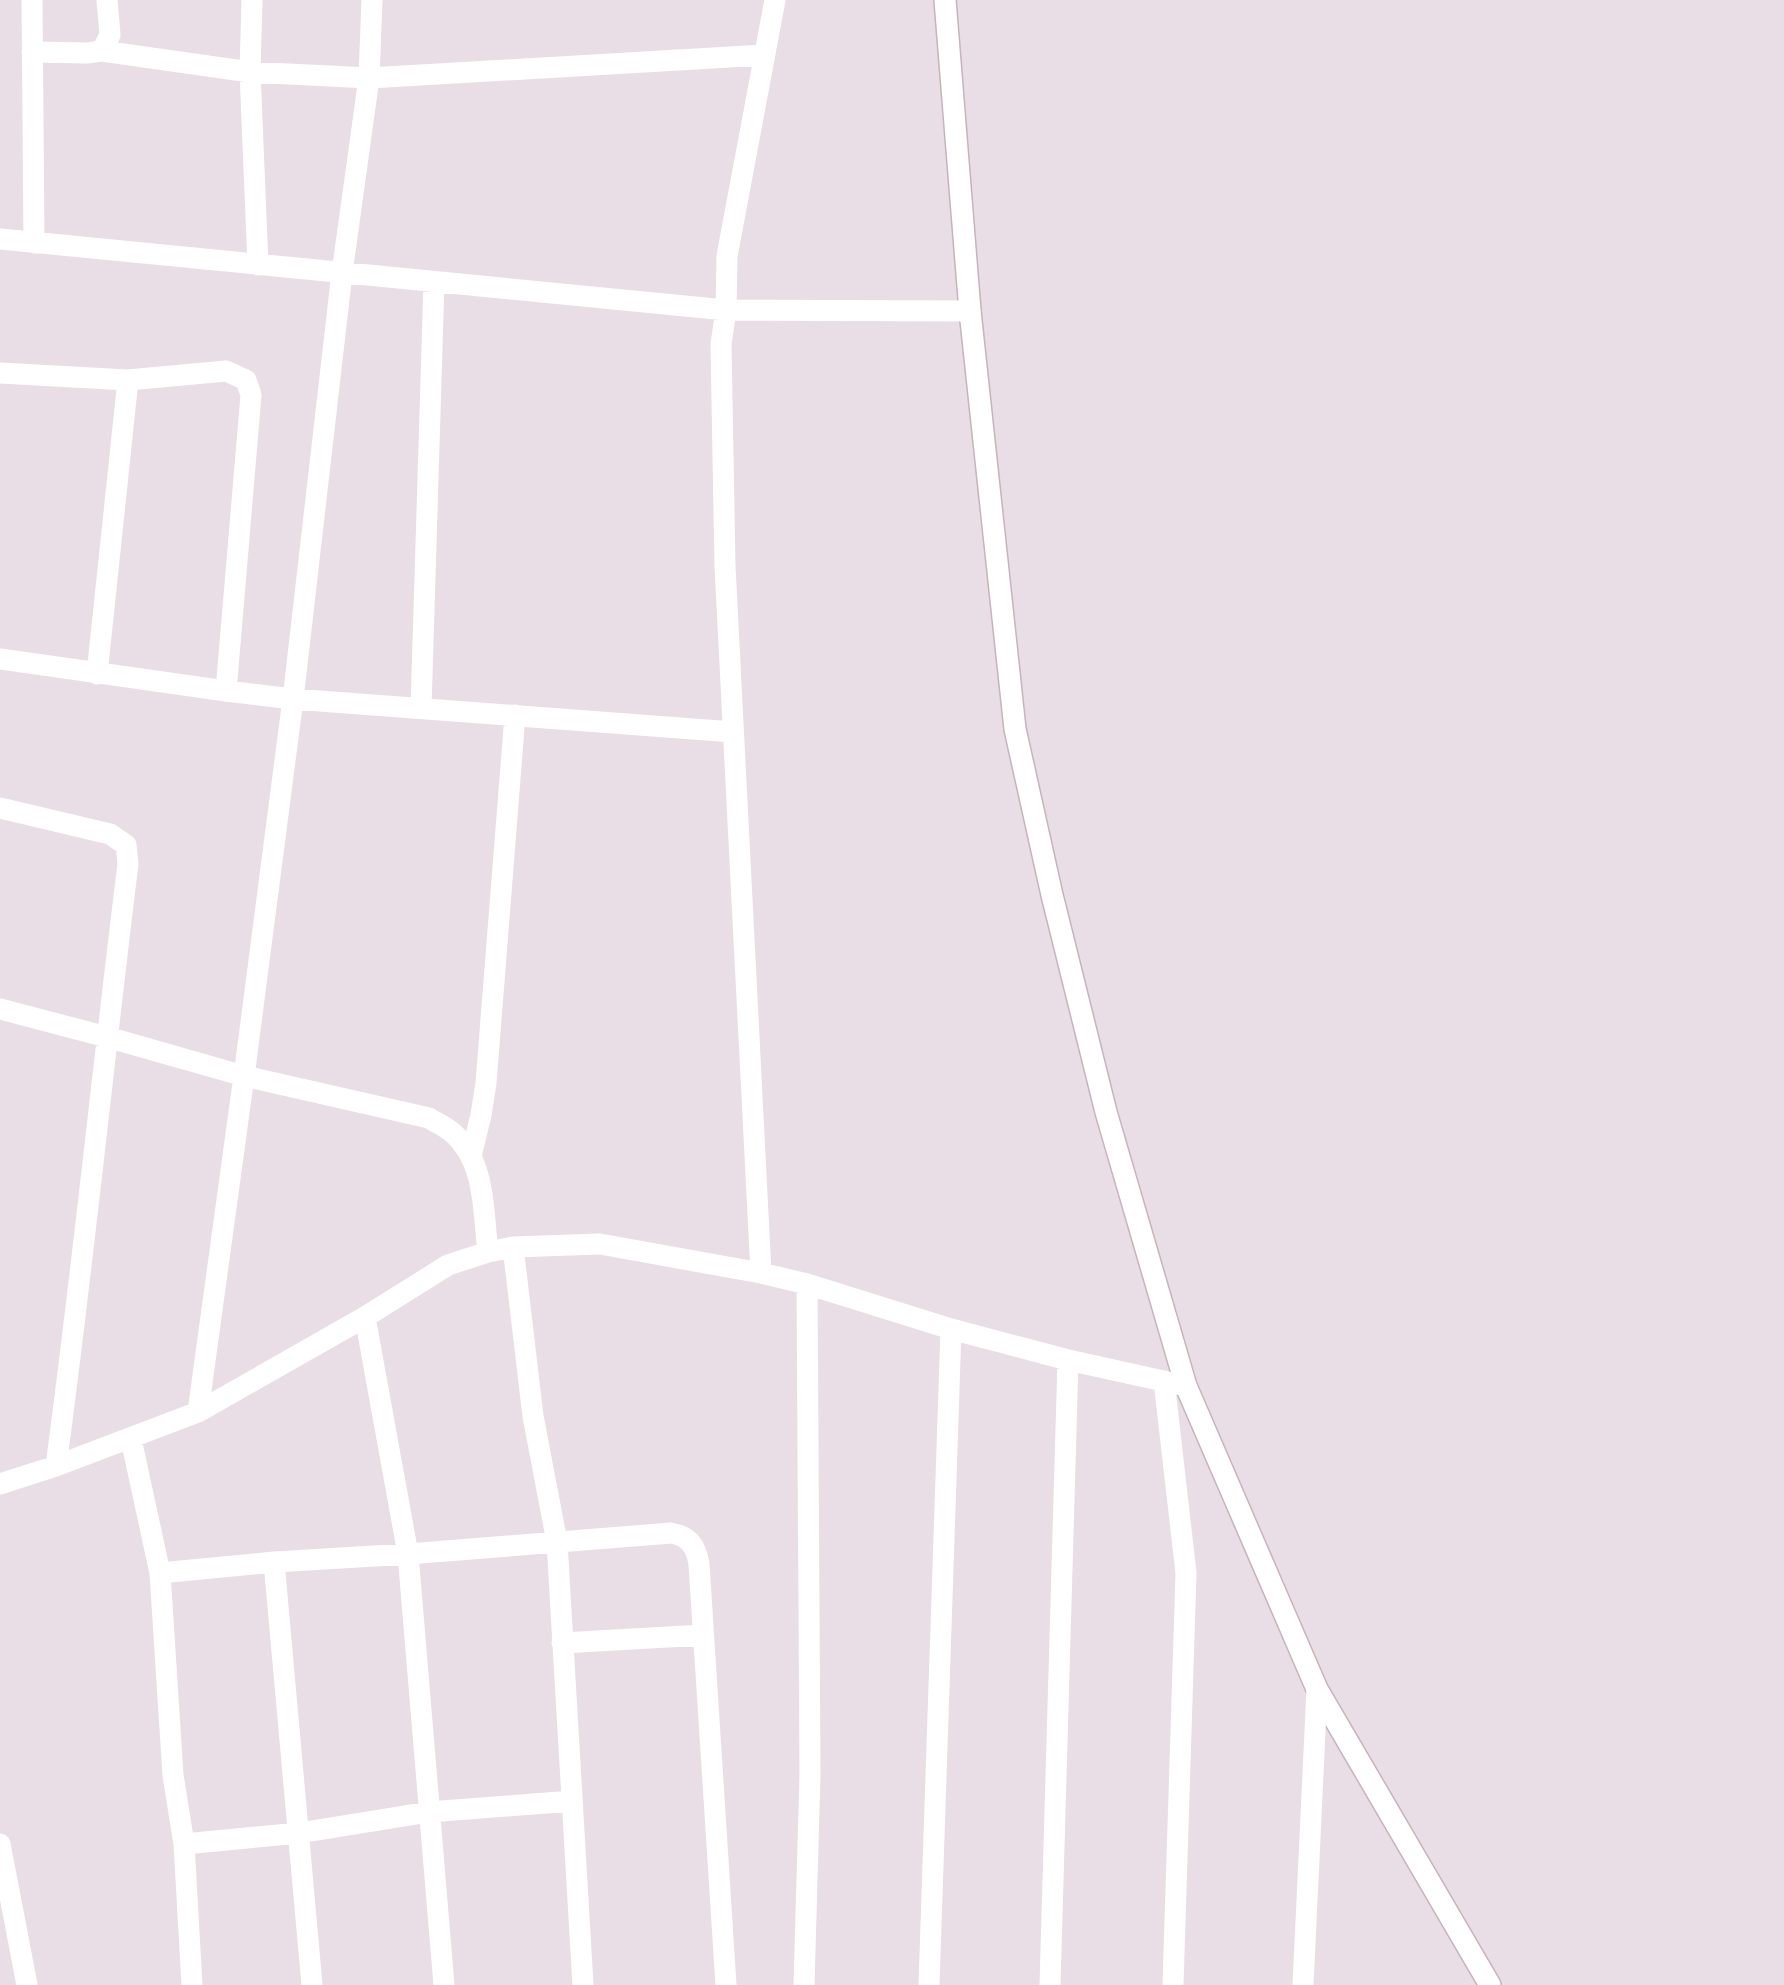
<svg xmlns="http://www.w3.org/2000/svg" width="1784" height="1985" viewBox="0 0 1784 1985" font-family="'Golos Text',sans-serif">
	<rect width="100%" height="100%" fill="#e9dee5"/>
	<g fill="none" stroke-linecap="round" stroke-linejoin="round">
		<defs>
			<path id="secondary" d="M945 0 970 311 1015 729 1052 895 1106 1112 1186 1386 1317 1689 1490 1985"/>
		</defs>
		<!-- secondary casing -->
		<use href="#secondary" stroke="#c8b2bd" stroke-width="24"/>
		<!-- street -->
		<path stroke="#fff" stroke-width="21" d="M32 0 34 243
			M252 0 250 72 258 265
			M102 51 250 72 369 78 764 55
			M32 52 87 53 102 51 110 35 107 0
			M0 239 726 310 970 311
			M0 373 128 380 97 674
			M128 380 226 371 246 380 251 395 226 691
			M0 659 226 691 293 699 733 732
			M421 708 434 282
			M0 808 110 834 126 845 128 864C103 1065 83 1266 56 1466
			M0 1009 107 1037 244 1076 429 1118C437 1123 446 1127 453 1133 486 1162 483 1212 488 1252
			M471 1156 481 1115 486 1083 515 715
			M513 1247 533 1416 557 1542 583 1985
			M761 1273 725 566 721 344 726 310 727 256 775 0
			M365 1317 408 1554 444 1985
			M1164 1381 1186 1573 1173 1985
			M198 1412 244 1076 293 699 342 273 369 78 372 0
			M131 1439 160 1573 173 1775 184 1844 192 1985
			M0 1484 56 1466 198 1412 365 1317 448 1265 488 1252 513 1247 600 1244 761 1273 807 1284 951 1329 1068 1360 1186 1386
			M274 1562 312 1985
			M160 1573 274 1562 408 1554 671 1533C689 1536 696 1546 699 1564L726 1985
			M562 1643 703 1635
			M0 1844 27 1985
			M184 1844 299 1833 429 1812 572 1801
			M804 1985 810 1774 807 1284
			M929 1985 951 1329
			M1050 1985 1068 1360
			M1303 1985 1317 1689"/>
		<!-- secondary -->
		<use href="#secondary" stroke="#fff" stroke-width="21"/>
	</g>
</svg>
